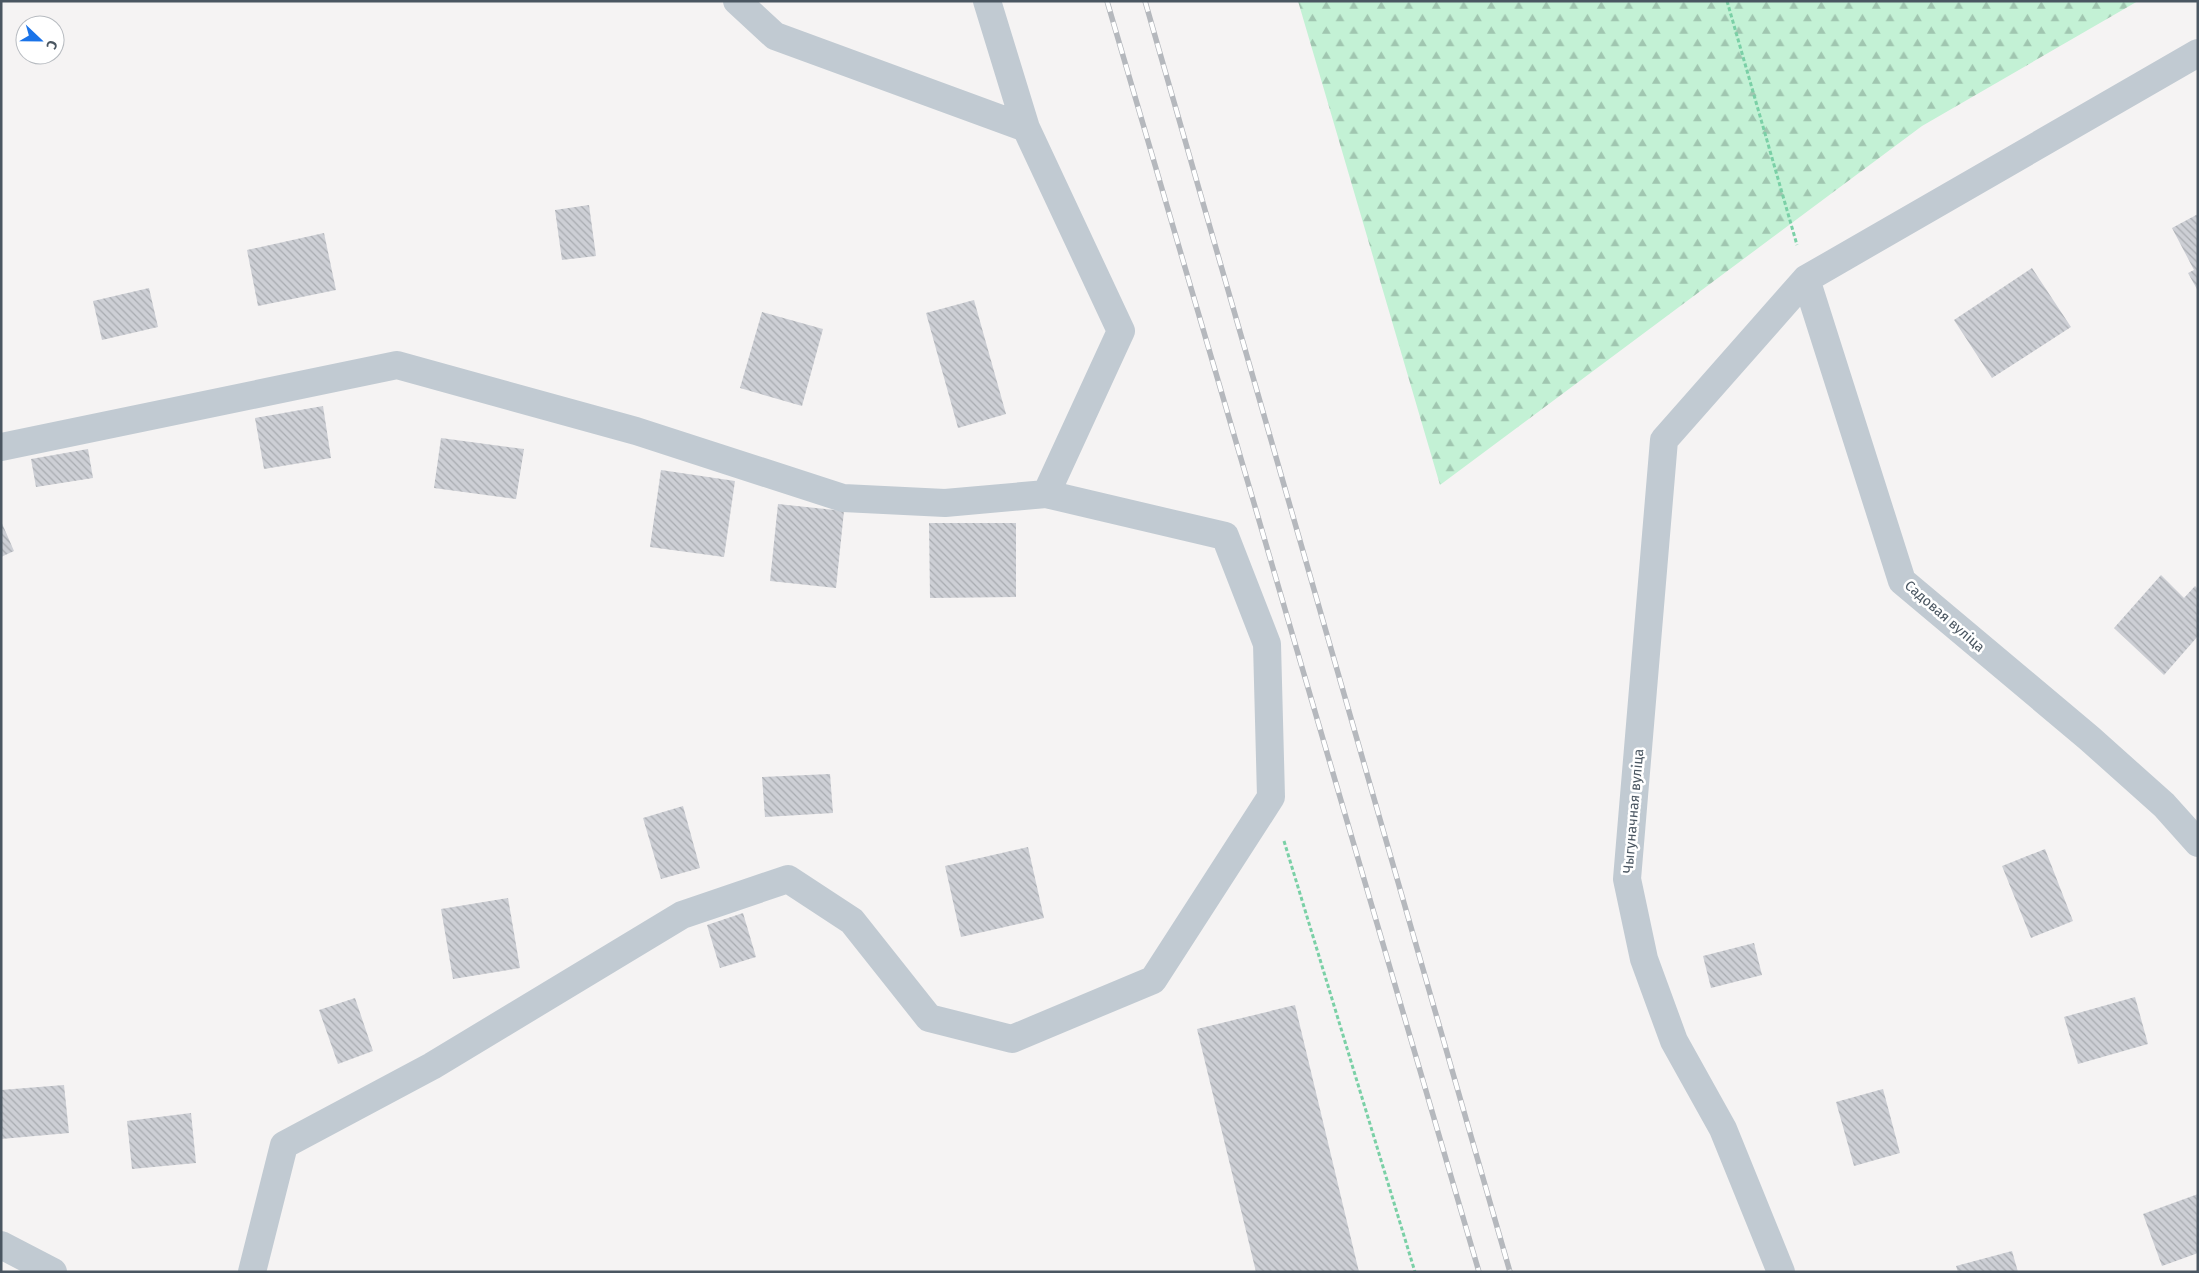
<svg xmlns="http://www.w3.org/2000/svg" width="2199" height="1273" viewBox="0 0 2199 1273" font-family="'Fira Sans',sans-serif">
	<defs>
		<pattern id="forest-firs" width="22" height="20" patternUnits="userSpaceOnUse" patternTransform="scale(1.25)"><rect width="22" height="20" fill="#c3f1d5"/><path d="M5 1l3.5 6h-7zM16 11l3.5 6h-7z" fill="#a0c6b0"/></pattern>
		<pattern id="building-back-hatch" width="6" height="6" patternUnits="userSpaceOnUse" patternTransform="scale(1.25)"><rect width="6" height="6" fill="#cdcfd5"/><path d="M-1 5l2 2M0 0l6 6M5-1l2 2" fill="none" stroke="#a8abb0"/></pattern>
	</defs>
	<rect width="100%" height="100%" fill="#f5f3f3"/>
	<!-- forest -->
	<path fill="url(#forest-firs)" d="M1298 1H2138L1922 126 1440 485Z"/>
	<!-- building -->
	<path fill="url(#building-back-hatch)" d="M589 205 596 256 562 260 555 210Z
		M2198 214V291L2188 273 2194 270 2172 228Z
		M324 233 336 290 258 306 247 250Z
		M2032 268 2071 327 1992 378 1954 320Z
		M149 288 158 327 102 340 93 301Z
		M974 300 1006 414 958 428 926 313Z
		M762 312 823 329 802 406 740 388Z
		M323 406 331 458 264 469 255 418Z
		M441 438 524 449 516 499 434 488Z
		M88 449 93 478 36 487 31 459Z
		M661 470 735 481 724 557 650 547Z
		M778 504 844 511 836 588 770 581Z
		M1 521 14 551 1 557Z
		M929 523H1016V597L930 598Z
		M2161 575 2184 598 2195 586 2198 589V636L2164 675 2114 628Z
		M830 774 833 813 765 817 762 777Z
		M683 806 700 868 661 879 643 818Z
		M1028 847 1044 918 961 937 945 866Z
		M2045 849 2073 921 2031 938 2002 866Z
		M508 898 520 968 453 979 441 909Z
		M743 913 756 957 720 968 707 925Z
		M1754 943 1762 975 1711 988 1703 956Z
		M2135 997 2148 1044 2078 1064 2064 1017Z
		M355 998 373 1051 338 1064 319 1010Z
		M1295 1005 1359 1272H1256L1197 1029Z
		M64 1085 69 1133 1 1139V1090Z
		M1883 1089 1900 1153 1854 1166 1836 1102Z
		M191 1113 196 1163 132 1169 127 1121Z
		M2198 1194V1253L2162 1266 2143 1214Z
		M2012 1251 2018 1272H1958L1956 1266Z"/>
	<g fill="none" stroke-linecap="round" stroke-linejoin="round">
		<!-- path -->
		<path stroke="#7ad0a6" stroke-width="3" stroke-dasharray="4 2.5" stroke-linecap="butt" d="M1727 1 1797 245
			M1284 841 1415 1272"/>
		<!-- street -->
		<path stroke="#c1cad2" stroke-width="28" d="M987 1 1026 128
			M1806 279 1902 581 2089 738 2164 805 2198 843
			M1 447 397 365 636 431 843 498 945 503 1046 494
			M1 1245 53 1272
			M252 1272 284 1145 432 1066 682 915 788 879 852 921 929 1018 1012 1039 1153 980 1271 797 1267 644 1225 536 1046 494 1121 331 1026 128 775 36 737 1
			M1781 1272 1723 1129 1674 1041 1644 959 1627 879 1664 440 1806 279 2198 53"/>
		<defs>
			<path id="rail" d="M1107 1 1479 1272
				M1145 1 1510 1272"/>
		</defs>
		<!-- rail casing -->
		<use href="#rail" stroke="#b5b8bd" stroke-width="5.5"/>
		<!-- rail -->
		<use href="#rail" stroke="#fff" stroke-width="4" stroke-dasharray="11" stroke-linecap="butt"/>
	</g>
	<g text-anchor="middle" stroke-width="5" stroke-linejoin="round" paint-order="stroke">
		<!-- street labels -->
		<g font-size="14" fill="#4a5661" stroke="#fff">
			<text transform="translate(1945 616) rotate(41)" y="5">Садовая вуліца</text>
			<text transform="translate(1633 811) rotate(-85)" y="5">Чыгуначная вуліца</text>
		</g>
	</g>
	<!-- border -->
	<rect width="2199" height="1273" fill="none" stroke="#4a5661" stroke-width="5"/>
	<!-- north arrow -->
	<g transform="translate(40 40) rotate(112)"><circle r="24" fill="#ffffff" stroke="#b7bbc0"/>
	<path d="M0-4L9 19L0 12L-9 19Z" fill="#1a73e8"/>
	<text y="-8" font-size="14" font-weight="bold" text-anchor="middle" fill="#4a5661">С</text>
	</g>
</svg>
